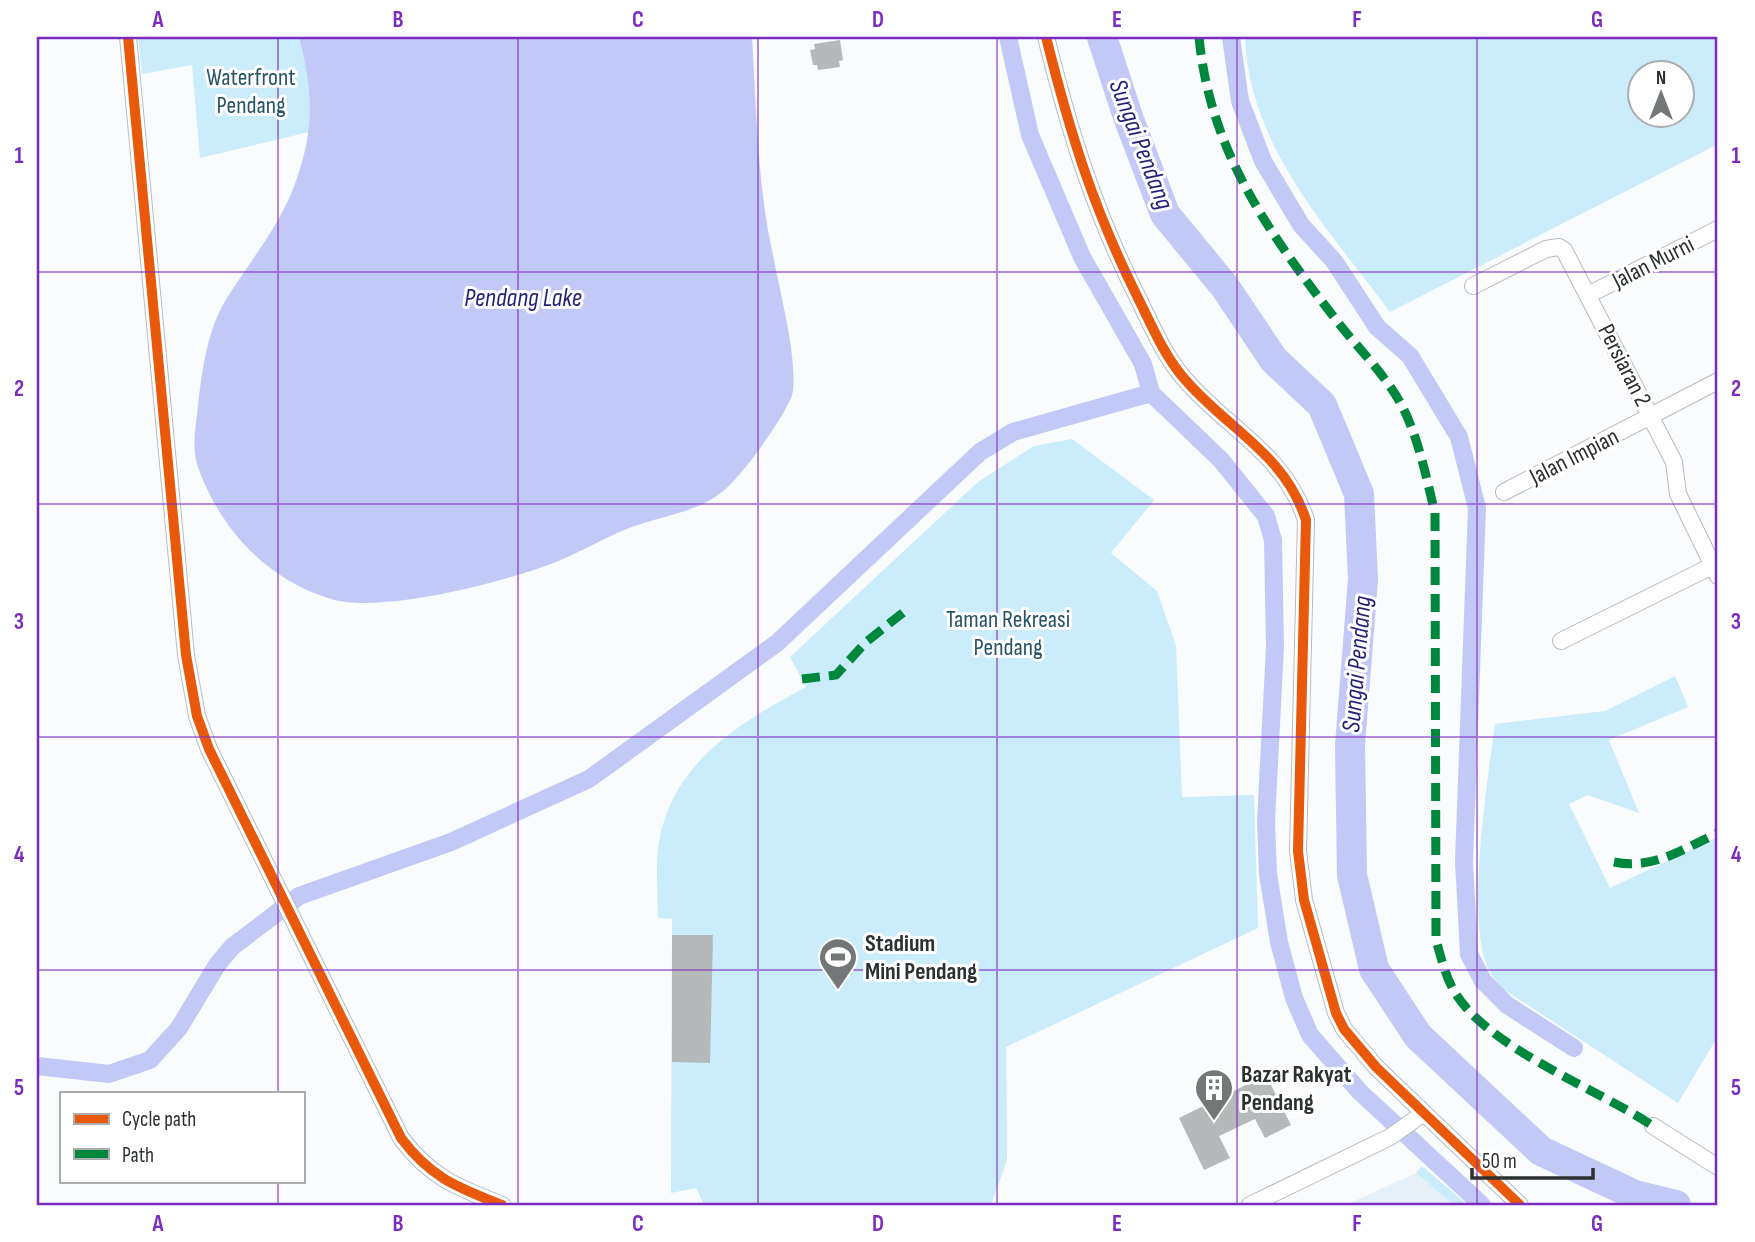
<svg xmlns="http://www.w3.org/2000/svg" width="1755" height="1242" viewBox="0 0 1755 1242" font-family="'Sofia Sans Condensed',sans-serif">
	<rect width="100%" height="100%" fill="#f9fbfd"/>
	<!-- built -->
	<path fill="#e6f0f6" d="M1416 1173 1454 1205H1346Z"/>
	<!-- green -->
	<path fill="#cbecfb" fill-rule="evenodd" d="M138 37H299L312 87 309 132 200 158 192 65 142 74Z
		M1245 37H1718V144L1390 312C1328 228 1249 147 1245 37ZM1640 74H1682V116H1640Z
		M1072 439 1154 500 1111 553 1157 591 1176 646 1182 797 1254 795 1258 928 1006 1047 1007 1160 991 1205H704L696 1188 671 1193 672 919 658 918C658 893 655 866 659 842 673 761 740 723 806 687L790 657 978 482 1034 446Z
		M1675 676 1688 707 1609 740 1639 813 1588 795 1569 804 1610 888 1718 837V1036L1678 1103 1503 989C1499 984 1493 978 1490 972 1464 928 1488 777 1495 724L1605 711Z
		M1422 1166 1462 1200 1467 1205H1454L1416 1173Z"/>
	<!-- water -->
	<path fill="#c2c9f6" d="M299 37H752C756 101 757 167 768 230 774 263 782 296 788 329 791 345 797 385 791 398 779 424 744 474 722 492 698 512 658 517 629 528 602 539 577 554 551 564 500 583 381 614 331 599 267 580 220 529 198 467 191 448 196 426 198 406 202 371 207 332 225 301 249 262 281 225 296 181 315 127 313 91 299 37Z"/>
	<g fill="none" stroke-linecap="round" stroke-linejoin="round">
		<!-- canal -->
		<path stroke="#c2c9f6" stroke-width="18" d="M1008 37 1030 135 1082 257 1143 364 1151 393 1221 460 1266 516 1273 540 1275 647 1266 821 1268 874 1279 942 1294 998 1310 1035 1360 1092 1482 1205
			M1231 37 1240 101 1263 161 1301 225 1334 261 1377 327 1410 356 1459 437 1477 508 1464 861 1469 954 1483 981 1507 1005 1574 1048
			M37 1066 109 1074 150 1060 179 1028 217 965 232 947 299 896 451 842 589 779 777 643 980 452 1013 432 1151 393"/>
		<!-- river -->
		<path stroke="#c2c9f6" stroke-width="30" d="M1102 37 1128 117 1165 214 1225 287 1274 360 1322 405 1359 494 1363 579 1350 745 1352 875 1374 969 1418 1036 1541 1151 1635 1195 1676 1205"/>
	</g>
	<!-- building -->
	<path fill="#b6b9ba" d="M840 40 843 60 839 61 840 67 818 70 817 65H813L810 50 815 49 814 44Z
		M672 935H713L710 1063 672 1062Z
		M1266 1075 1291 1125 1265 1138 1255 1119 1219 1136 1230 1158 1204 1170 1179 1118Z"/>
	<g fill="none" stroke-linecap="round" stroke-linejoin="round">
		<defs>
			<path id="minor" d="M128 37 186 655 197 716 209 749 401 1138C431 1178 457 1187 502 1205
				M1046 37C1070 133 1093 208 1138 298 1151 324 1163 353 1182 376 1225 428 1284 452 1306 520L1298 851 1304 900 1336 1013 1344 1029 1376 1067 1520 1205
				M1473 286 1546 249 1559 247 1564 250 1674 462 1678 494 1718 576
				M1588 295 1718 229
				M1504 492 1718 381
				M1561 641 1718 563
				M1653 1126 1718 1167
				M1250 1205 1390 1137 1424 1113"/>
		</defs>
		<!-- minor casing -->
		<use href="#minor" stroke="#b8bbbd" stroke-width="18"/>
		<!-- minor -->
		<use href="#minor" stroke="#fefeff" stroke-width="16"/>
		<!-- quiet -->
		<path stroke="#00873e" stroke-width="9" stroke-dasharray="18 9" stroke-linecap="butt" d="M1199 37C1210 153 1271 236 1340 325 1360 350 1387 377 1402 406 1419 439 1426 477 1435 513L1436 940C1441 957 1445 975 1454 991 1487 1048 1598 1089 1653 1126
			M802 679 836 675 866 642 905 611
			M1614 862C1653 870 1683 849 1718 833"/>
		<defs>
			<path id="cycleway" d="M128 37 186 655 197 716 209 749 401 1138C431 1178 457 1187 502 1205
				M1046 37C1070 133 1093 208 1138 298 1151 324 1163 353 1182 376 1225 428 1284 452 1306 520L1298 851 1304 900 1336 1013 1344 1029 1376 1067 1520 1205"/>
		</defs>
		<!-- cycleway casing -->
		<use href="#cycleway" stroke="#fff" stroke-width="15"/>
		<!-- cycleway -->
		<use href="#cycleway" stroke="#e8590c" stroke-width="10"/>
	</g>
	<!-- grid -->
	<path fill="none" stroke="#7b2cbf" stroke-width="2" stroke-opacity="0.55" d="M278 37V1093M518 37V1205M758 37V1205M997 37V1205M1237 37V1205M1477 37V1205M37 272H1718M37 504H1718M37 737H1718M37 970H1718M278 1181V1205"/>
	<!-- icons -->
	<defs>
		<symbol id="stadium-pin" viewBox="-11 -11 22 30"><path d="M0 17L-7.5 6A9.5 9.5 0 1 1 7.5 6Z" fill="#747778" stroke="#fff"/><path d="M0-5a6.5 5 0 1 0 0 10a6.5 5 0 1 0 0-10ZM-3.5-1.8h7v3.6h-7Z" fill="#fff"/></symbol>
		<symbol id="building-pin" viewBox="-11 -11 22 30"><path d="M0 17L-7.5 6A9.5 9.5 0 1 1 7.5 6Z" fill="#747778" stroke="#fff"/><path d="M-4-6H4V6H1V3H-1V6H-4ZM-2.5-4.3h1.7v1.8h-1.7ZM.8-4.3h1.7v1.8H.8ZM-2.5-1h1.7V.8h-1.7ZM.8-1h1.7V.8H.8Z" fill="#fff"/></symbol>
	</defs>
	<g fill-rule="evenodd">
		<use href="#stadium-pin" x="816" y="935" width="44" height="60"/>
		<use href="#building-pin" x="1192" y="1066" width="44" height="60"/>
	</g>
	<g text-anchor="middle" stroke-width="6" stroke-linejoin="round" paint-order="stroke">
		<!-- park labels -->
		<g font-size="24" fill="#265265" stroke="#fff">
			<text x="251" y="85">Waterfront<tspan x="251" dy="28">Pendang</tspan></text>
			<text x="1008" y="627">Taman Rekreasi<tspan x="1008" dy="28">Pendang</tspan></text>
		</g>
		<!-- street labels -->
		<g font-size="24" fill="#2c3031" stroke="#fff">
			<text transform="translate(1653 262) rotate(-27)" y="8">Jalan Murni</text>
			<text transform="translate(1625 365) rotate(63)" y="8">Persiaran 2</text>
			<text transform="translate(1574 456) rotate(-27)" y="8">Jalan Impian</text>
		</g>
		<!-- poi labels -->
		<g font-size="24" font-weight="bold" fill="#2c3031" stroke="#fff" text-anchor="start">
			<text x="865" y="951">Stadium<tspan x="865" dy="28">Mini Pendang</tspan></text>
			<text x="1241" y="1082">Bazar Rakyat<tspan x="1241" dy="28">Pendang</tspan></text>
		</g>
		<!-- water labels -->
		<g font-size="26" font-style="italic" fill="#261f78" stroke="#fff">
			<text transform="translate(1142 144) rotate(69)" y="9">Sungai Pendang</text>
			<text x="523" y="306">Pendang Lake</text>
			<text transform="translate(1356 664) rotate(-85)" y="9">Sungai Pendang</text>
		</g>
	</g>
	<!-- border -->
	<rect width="1755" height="1242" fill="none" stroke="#ffffff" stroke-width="77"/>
	<!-- legend -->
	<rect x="60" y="1092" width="245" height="91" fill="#ffffff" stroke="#abacad" stroke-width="2"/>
	<rect x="74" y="1114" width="35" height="10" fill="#e8590c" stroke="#abacad" stroke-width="2"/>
	<text x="122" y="1126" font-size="21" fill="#2c3031">Cycle path</text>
	<rect x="74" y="1149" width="35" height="10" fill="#00873e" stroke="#abacad" stroke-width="2"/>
	<text x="122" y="1162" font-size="21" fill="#2c3031">Path</text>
	<!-- north arrow -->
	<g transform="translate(1661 94)"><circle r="33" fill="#ffffff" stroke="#abacad" stroke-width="2"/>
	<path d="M0-5L12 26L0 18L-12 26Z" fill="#747778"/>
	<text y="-10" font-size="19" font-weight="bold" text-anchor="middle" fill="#2c3031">N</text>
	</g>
	<!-- scale -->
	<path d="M1472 1168v10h121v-10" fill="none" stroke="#2c3031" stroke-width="3.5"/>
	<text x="1482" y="1168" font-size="21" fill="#2c3031" stroke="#ffffff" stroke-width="5" paint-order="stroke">50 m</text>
	<rect x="38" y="38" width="1678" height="1166" fill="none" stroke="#7b2cbf" stroke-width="2.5"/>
	<g font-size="23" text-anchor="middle" font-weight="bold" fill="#7b2cbf">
		<text x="158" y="27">A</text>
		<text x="398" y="27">B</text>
		<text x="638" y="27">C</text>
		<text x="878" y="27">D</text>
		<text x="1117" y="27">E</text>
		<text x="1357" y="27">F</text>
		<text x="1597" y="27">G</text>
		<text x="19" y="163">1</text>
		<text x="1736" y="163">1</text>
		<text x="19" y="396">2</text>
		<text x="1736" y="396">2</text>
		<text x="19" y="629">3</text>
		<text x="1736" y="629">3</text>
		<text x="19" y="862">4</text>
		<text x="1736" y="862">4</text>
		<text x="19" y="1095">5</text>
		<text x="1736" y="1095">5</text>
		<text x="158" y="1231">A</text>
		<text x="398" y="1231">B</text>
		<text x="638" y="1231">C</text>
		<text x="878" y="1231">D</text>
		<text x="1117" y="1231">E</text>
		<text x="1357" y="1231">F</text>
		<text x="1597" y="1231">G</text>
	</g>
</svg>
